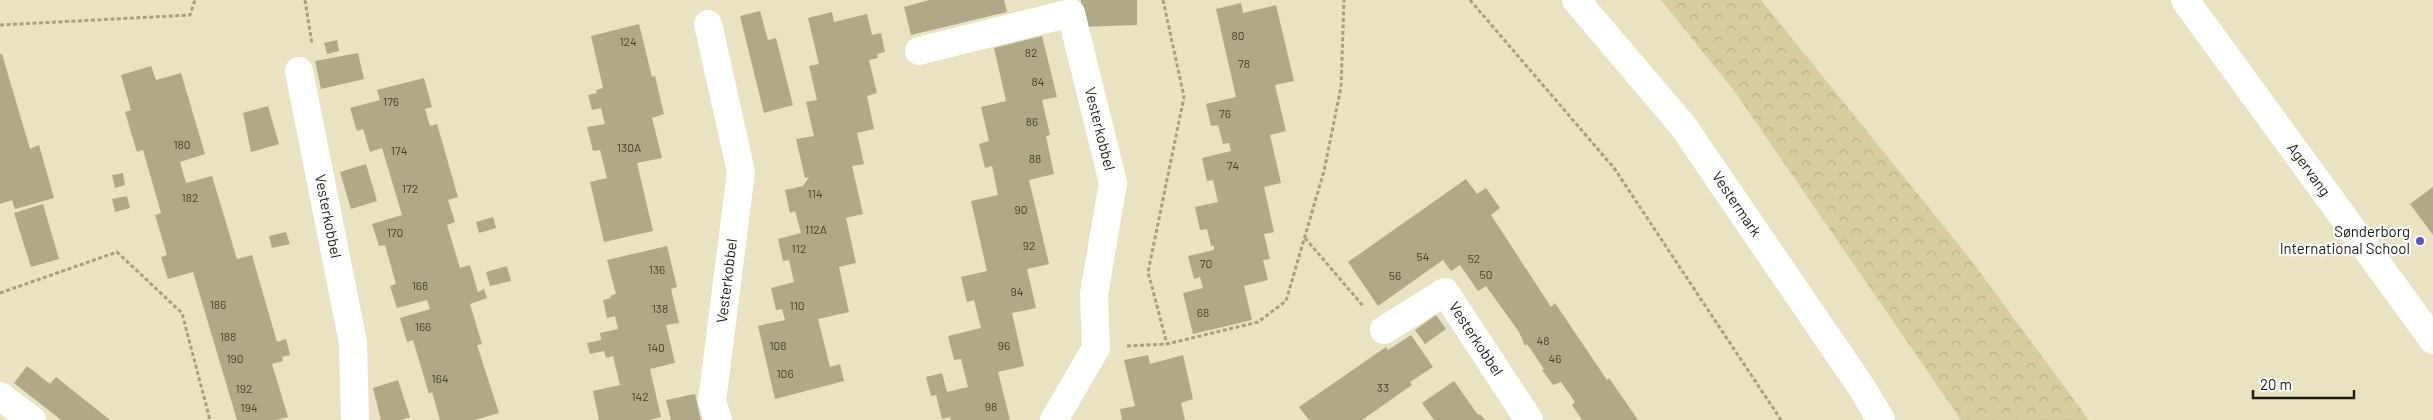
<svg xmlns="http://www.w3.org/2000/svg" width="2433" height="420" viewBox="0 0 2433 420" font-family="Barlow,sans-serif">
	<defs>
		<pattern id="forest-crowns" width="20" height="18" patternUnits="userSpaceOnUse" patternTransform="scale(1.25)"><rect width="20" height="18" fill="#d7ce9f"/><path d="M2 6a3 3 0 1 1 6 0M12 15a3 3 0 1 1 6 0" fill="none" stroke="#b8b088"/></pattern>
	</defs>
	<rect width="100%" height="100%" fill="#eae3c1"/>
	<!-- forest -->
	<path fill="url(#forest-crowns)" d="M1661 0H1761L1971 260 2089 420H1961L1735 92Z"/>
	<!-- building -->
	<path fill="#afa988" d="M929 0H1004L1007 12 911 35 904 7Z
		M1081 0H1137V25L1081 27Z
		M1241 3 1243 13 1276 5 1294 81 1275 85 1286 131 1270 135 1281 183 1264 187 1274 232 1264 234 1270 259 1263 260 1268 280 1244 286 1252 320 1193 334 1183 293 1203 288 1200 277 1194 279 1188 256 1214 250V246H1211L1207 229 1200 230 1195 207 1218 202 1213 180 1207 181 1202 158 1231 151 1229 143 1223 144 1218 125 1211 126 1206 104 1236 97 1216 9Z
		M760 11 768 40 776 38 793 105 764 113 740 16Z
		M832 12 834 22 867 14 872 35 881 33 885 52 877 54 878 58 869 60 877 93 867 96 874 129 857 133 864 164 852 166 863 214 846 218 856 263 839 267 849 312 818 319 830 367 840 364 844 381 775 399 758 326 785 320 782 309 776 310 771 288 794 282 789 260 783 261 778 239 801 233 795 211 790 213 785 190 803 186 809 177 805 178 796 139 814 136 806 102 817 100 809 66 819 64 808 18Z
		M639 24 652 77 655 76 664 114 652 118 662 158 637 163 653 231 604 242 590 182 607 178 600 150 593 151 587 127 605 124 601 108 592 110 588 95 597 93 596 90 603 88 591 36Z
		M1042 36 1057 97 1042 100 1050 135 1046 136 1054 174 1029 180 1049 264 1027 269 1036 308 1012 313 1024 366 998 372 1010 420H951L950 417 942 419 936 395 931 396 926 377 942 373 947 392 968 387 961 359 954 360 948 336 981 328 974 300 967 302 961 277 987 271 971 201 998 195 992 166 985 168 979 144 989 141 981 107 1006 101 994 48Z
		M337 40 339 51 327 54 324 43Z
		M358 53 364 79 321 89 315 61Z
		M0 54H2L30 149 39 145 54 198 15 209 12 200 0 204Z
		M151 66 156 80 181 73 205 154 180 162 186 183 212 176 237 259 252 255 277 342 286 339 290 355 282 357 283 361 272 364 288 417 276 420H237L193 272 168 279 161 257 167 255 155 215 161 213 143 150 137 152 130 129 125 112 131 110 121 75Z
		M424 78 432 107 425 109 430 126 437 124 458 197 448 200 455 222 447 225 460 268 470 265 478 292 484 289 487 298 470 304 482 344 477 345 499 413 475 420H440L432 392 429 394 413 340 407 342 400 318 430 309 427 300 397 308 390 286 396 284 385 245 379 246 372 224 402 215 382 148 370 152 363 129 357 131 350 108 380 100 377 90Z
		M268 106 279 144 251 152 243 113Z
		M366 164 377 201 351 209 340 172Z
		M123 173 125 185 115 188 112 175Z
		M1466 179 1477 194 1486 188 1500 208 1491 215 1551 307 1555 303 1607 380 1609 378 1638 420H1582L1572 405 1575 402 1561 382 1553 385 1542 370 1544 369 1527 344 1525 346 1519 332 1486 286 1478 291 1460 265 1451 271 1443 260 1378 306 1348 262Z
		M2433 187V235L2410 204Z
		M127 196 130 208 115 212 112 199Z
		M43 204 59 259 31 267 14 213Z
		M493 217 496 228 479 233 476 222Z
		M286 232 290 244 272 248 269 236Z
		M667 246 677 287 671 289 679 323 666 325 675 363 650 369 661 417 650 420H599L593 391 620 385 613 356 606 358 604 351 590 354 587 343 601 340 600 333 618 329 615 316 607 318 603 300 611 298 610 296 616 294 607 260Z
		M507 266 511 281 490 286 486 272Z
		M1436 315 1446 329 1425 344 1415 330Z
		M1411 335 1433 367 1410 382 1412 385 1362 420H1309L1299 407 1386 347 1388 350Z
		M1148 355 1150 364 1183 355 1193 399 1181 403 1185 420H1122L1120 409 1135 406 1124 360Z
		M27 366 50 384 56 377 110 420H61L14 383Z
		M398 380 410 417 401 420H381L373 388Z
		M1454 381 1478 415 1480 414 1485 420H1434L1422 403Z
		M695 394 701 420H671L666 400Z"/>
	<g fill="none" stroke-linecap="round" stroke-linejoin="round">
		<!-- path -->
		<path stroke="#a6a086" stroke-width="3" stroke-dasharray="4 2.5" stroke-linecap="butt" d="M305 0 312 44
			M1163 0 1184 97 1148 272 1167 344
			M1470 0 1614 168 1781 420
			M0 25 190 15 195 0
			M1305 238 1364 307
			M0 293 117 252 182 313 210 420
			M1127 346 1167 344 1258 322 1286 301 1324 171 1341 87 1344 0"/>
		<!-- minor -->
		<g stroke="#fff" stroke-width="28">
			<path id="s1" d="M1576 0 1683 126 1862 388 1881 420"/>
			<path id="s2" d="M2185 0 2433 340"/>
			<path d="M708 24 741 172 712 401 718 420"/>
			<path id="s3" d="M919 51 1071 13 1113 183 1094 294 1096 348 1054 420"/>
			<path id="s4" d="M299 71 353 343 355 420"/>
			<path id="s5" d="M1384 330 1445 292 1529 420"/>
			<path d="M0 396 32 420"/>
		</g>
	</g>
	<!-- markers -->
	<circle fill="#5857cf" stroke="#fff" stroke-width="2" cx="2420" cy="241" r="5"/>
	<g text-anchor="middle" stroke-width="4.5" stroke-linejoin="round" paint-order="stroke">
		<!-- number labels -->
		<g font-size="12" fill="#433f2e">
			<text x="1238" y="40">80</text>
			<text x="628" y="46">124</text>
			<text x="1031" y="57">82</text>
			<text x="1244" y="68">78</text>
			<text x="1038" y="86">84</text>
			<text x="391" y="106">176</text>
			<text x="1225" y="118">76</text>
			<text x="1032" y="126">86</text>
			<text x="182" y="149">180</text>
			<text x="629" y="152">130A</text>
			<text x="399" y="155">174</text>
			<text x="1035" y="163">88</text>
			<text x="1233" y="170">74</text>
			<text x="410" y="193">172</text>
			<text x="815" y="198">114</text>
			<text x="190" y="202">182</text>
			<text x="1021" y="214">90</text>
			<text x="816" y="234">112A</text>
			<text x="395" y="237">170</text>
			<text x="1029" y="250">92</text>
			<text x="799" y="253">112</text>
			<text x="1423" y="261">54</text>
			<text x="1474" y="263">52</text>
			<text x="1206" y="268">70</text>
			<text x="657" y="274">136</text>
			<text x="1486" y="279">50</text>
			<text x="1395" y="280">56</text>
			<text x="420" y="290">168</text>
			<text x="1017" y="296">94</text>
			<text x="218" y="309">186</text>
			<text x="797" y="310">110</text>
			<text x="660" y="313">138</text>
			<text x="1203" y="317">68</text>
			<text x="423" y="331">166</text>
			<text x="228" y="341">188</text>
			<text x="1543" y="345">48</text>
			<text x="778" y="350">108</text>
			<text x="1004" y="350">96</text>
			<text x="656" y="352">140</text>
			<text x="235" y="363">190</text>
			<text x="1555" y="363">46</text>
			<text x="785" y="378">106</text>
			<text x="440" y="383">164</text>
			<text x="1383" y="392">33</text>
			<text x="244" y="393">192</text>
			<text x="640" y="401">142</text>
			<text x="991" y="411">98</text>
			<text x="249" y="412">194</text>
		</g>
		<!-- street labels -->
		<g font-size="15" fill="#1f1c10" stroke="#fff">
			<text dy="5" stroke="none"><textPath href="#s3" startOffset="276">Vesterkobbel</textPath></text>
			<text dy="5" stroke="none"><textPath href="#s2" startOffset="210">Agervang</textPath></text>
			<text dy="5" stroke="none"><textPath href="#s1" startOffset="260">Vestermark</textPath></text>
			<text dy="5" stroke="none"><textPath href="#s4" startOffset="148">Vesterkobbel</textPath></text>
			<text transform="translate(727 281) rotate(-83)" y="5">Vesterkobbel</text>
			<text dy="5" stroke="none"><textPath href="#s5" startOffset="128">Vesterkobbel</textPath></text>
		</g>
		<!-- poi labels -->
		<g font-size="15" fill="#1f1c10" stroke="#fff" text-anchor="end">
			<text x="2410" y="237">Sønderborg<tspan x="2410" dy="17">International School</tspan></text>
		</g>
	</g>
	<!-- scale -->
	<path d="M2253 390v8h101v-8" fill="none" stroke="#1f1c10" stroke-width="2.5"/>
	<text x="2260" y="390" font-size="15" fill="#1f1c10" stroke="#ffffff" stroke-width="4" paint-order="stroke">20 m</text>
</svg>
